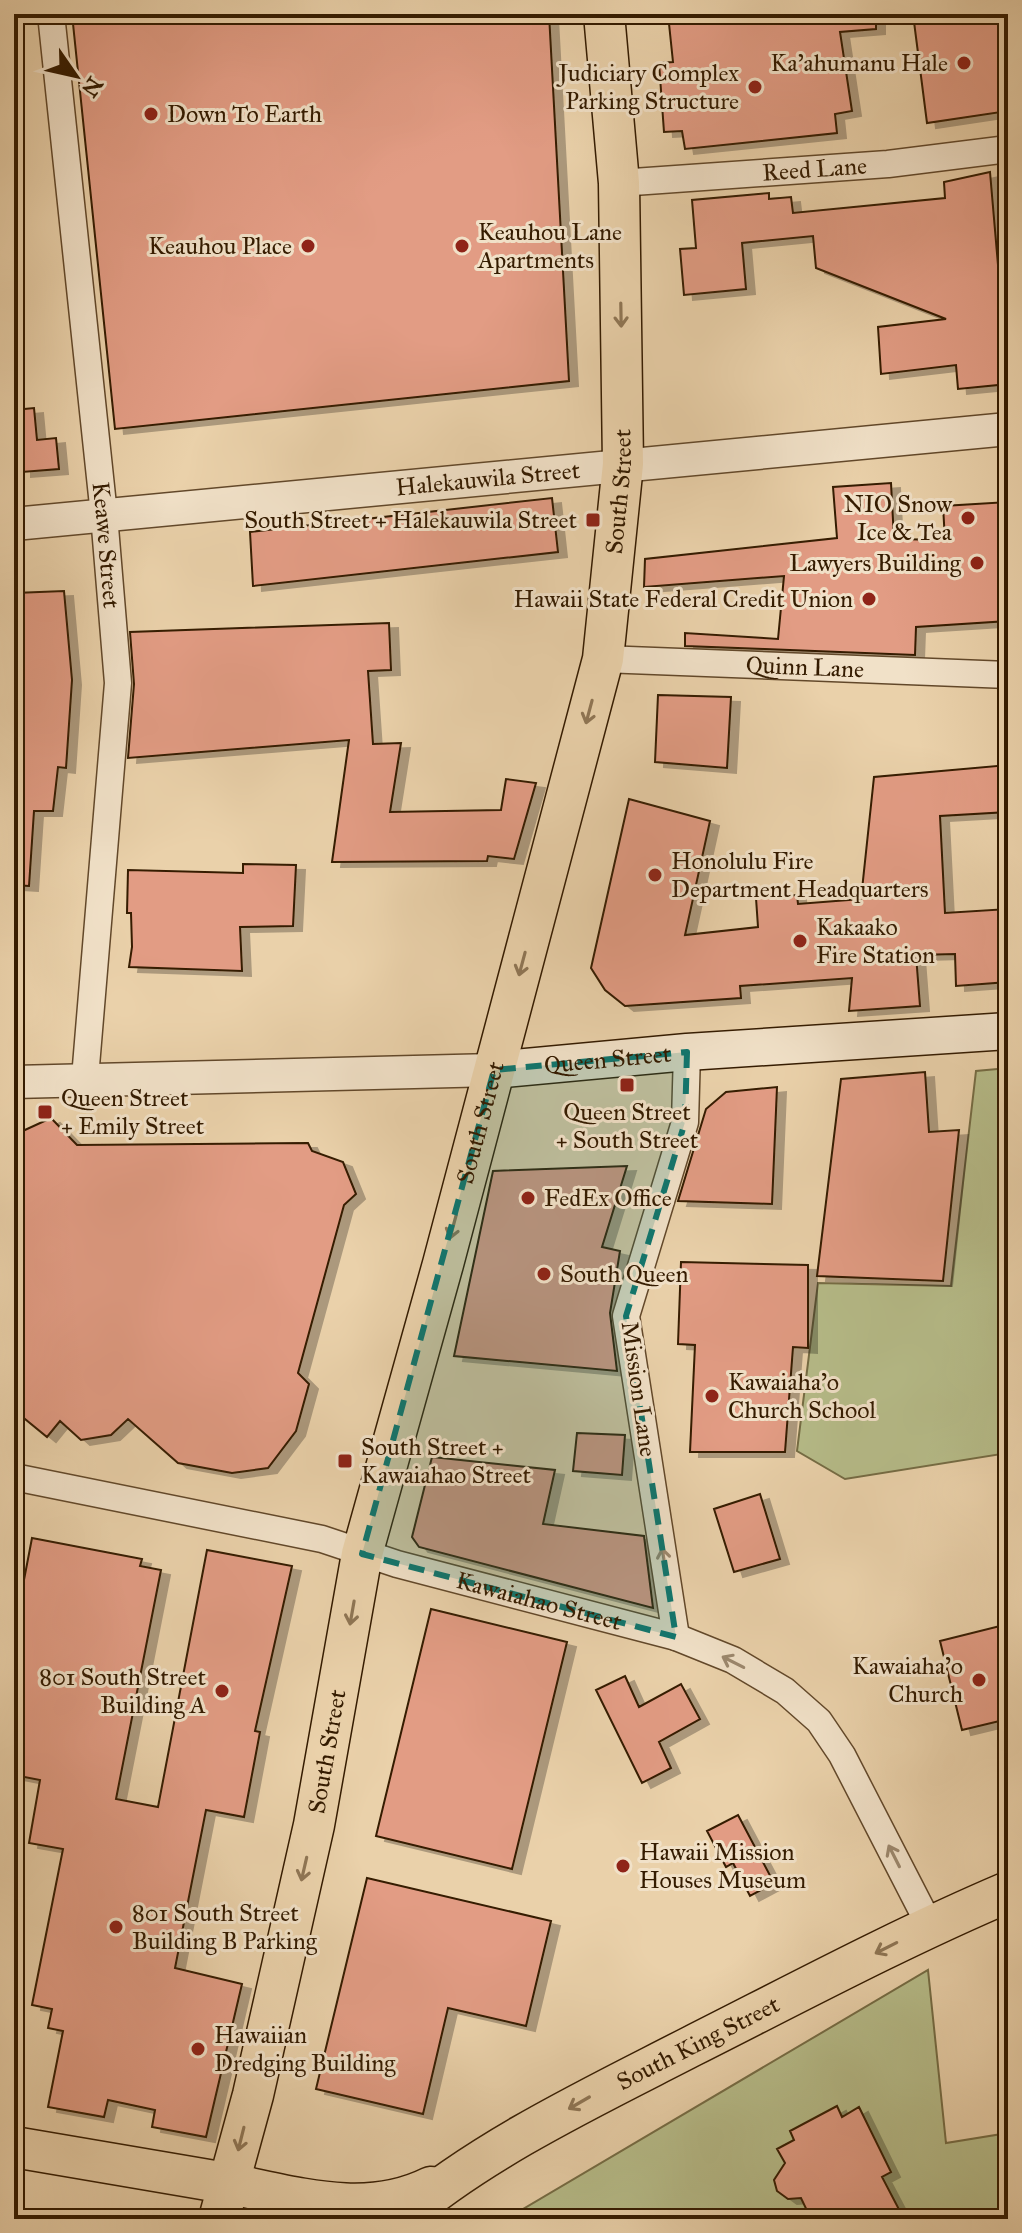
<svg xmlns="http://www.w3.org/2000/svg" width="1022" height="2233" viewBox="0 0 1022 2233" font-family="'IM FELL Great Primer',serif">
	<defs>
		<filter id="shadow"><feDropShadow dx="9" dy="5" stdDeviation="0" flood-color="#0004"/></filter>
	</defs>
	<rect width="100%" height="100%" fill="#ead1aa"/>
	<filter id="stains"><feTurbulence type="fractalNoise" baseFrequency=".0025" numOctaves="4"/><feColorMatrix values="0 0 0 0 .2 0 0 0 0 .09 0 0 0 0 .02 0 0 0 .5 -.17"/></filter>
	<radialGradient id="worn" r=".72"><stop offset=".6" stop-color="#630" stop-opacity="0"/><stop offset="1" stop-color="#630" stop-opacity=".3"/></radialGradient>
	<!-- green -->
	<path fill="#b6bc89" stroke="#756c44" stroke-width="2" d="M1008 1068V1453L845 1479 797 1451 818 1283 951 1286 976 1071Z
		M928 1970 946 2143 1008 2133V2219H506Z"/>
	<!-- building -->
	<path fill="#e29c84" stroke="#341b00" stroke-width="2" filter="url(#shadow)" d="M72 14H549L569 381 115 429Z
		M668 14H876V29L840 32 852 111 835 114 837 133 685 149 682 131 664 132 659 63 673 62Z
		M913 14H1008V111L927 123Z
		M990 172 1003 323H1008V384L958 389 956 365 881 374 878 327 946 319 816 268 813 236 742 243 746 289 684 295 680 249 696 248 692 200 769 193V199L791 197 793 213 945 198 944 182Z
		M34 408 37 440 56 438 59 469 22 472V464L14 465V410Z
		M891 483 894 539 945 540 943 506 1008 502V621L916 627 915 655 685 646V633L778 639 784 576 644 587 645 559 837 538 833 487Z
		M552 498 558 552 253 586 250 532Z
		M64 591 72 680 66 768 58 767 53 811H34L29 886 14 885V676H22L15 593Z
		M389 623 391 670 368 671 373 744 401 743 390 812 501 810 506 779 536 783 514 859 488 856 487 861 332 862 349 740 128 758 134 684 130 632Z
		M658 695 731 697 727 768 655 762Z
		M1008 765V812L940 816 945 913 1008 909V982L956 986 955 954 916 955 920 1006 849 1011 852 978 740 986 741 998 625 1006 605 990 591 968 629 799 710 821 685 935 758 927 756 898 797 895 798 904 861 899 874 777Z
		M243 864 296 865 293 926 240 927 242 971 129 967 132 947 131 913H127L128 870 243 873Z
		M925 1072 929 1132 959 1130 943 1281 817 1276 841 1079Z
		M777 1087 772 1204 678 1201 706 1109 726 1092Z
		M51 1118 77 1145 308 1143 312 1151 343 1162 356 1194 344 1205 298 1373 309 1384 296 1431 268 1468 232 1473 178 1463 128 1419 111 1435 81 1440 60 1421 47 1437 14 1410V1135Z
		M627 1166 602 1247 620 1251 610 1313 617 1371 454 1356 493 1171Z
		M681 1262 808 1265V1348L793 1347 785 1452H690L695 1345 678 1344Z
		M577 1433 625 1435 622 1475 573 1471Z
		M432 1457 555 1470 543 1524 644 1536 653 1608 419 1547 412 1537Z
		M760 1494 780 1559 734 1572 714 1509Z
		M32 1538 142 1559 140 1566 161 1570 116 1799 158 1807 207 1550 292 1566 255 1731 260 1732 244 1817 206 1810 175 1968 242 1984 206 2137 152 2127 155 2110 108 2100 104 2117 48 2107 63 2031 48 2028 52 2009 32 2005 63 1849 29 1843 40 1780 14 1775V1632Z
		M431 1609 567 1642 512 1869 376 1836Z
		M1008 1624V1719L962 1730 940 1641Z
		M625 1676 639 1707 681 1684 700 1719 659 1742 671 1768 642 1783 596 1690Z
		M738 1815 774 1883 750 1896 733 1863 726 1867 707 1831Z
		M367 1878 551 1921 526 2026 448 2008 423 2114 316 2089Z
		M837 2106 842 2117 859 2107 891 2172 882 2177 904 2219H811L801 2198 788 2199 777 2191 774 2180 785 2163 777 2149 794 2140 790 2131Z"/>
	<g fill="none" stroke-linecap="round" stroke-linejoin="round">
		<defs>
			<g id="minor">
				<path id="s1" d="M51 14 104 515 118 683 85 1078"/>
				<path id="s2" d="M619 183 888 164 1008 149"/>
				<path id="s3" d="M603 659 1008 675"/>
				<path id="s4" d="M14 1477 322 1539 397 1564 676 1637 733 1660 785 1691 819 1721 842 1755 930 1926"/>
				<path d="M676 1637 626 1316 685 1122 687 1052"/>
			</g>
			<g id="tertiary">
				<path id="s5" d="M14 524 1008 429"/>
				<path d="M14 1082 494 1070"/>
			</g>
			<g id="secondary">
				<path id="s6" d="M494 1070 687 1052 1008 1031"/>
			</g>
			<g id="primary">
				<path d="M14 2147C81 2159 148 2170 214 2181 286 2193 360 2222 431 2187"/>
				<path id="s7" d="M219 2219 253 2095 314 1825 362 1554 443 1264 603 659 623 464 619 183 604 14"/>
				<path id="s8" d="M401 2219C482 2149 597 2095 692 2046 797 1993 900 1938 1008 1892"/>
			</g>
		</defs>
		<!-- minor casing -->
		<use href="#minor" stroke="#62482a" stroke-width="29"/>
		<!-- tertiary casing -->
		<use href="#tertiary" stroke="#62482a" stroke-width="35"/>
		<!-- secondary casing -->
		<use href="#secondary" stroke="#341b00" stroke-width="39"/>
		<!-- primary casing -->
		<use href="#primary" stroke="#341b00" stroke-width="43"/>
		<!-- minor -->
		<use href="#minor" stroke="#f1e1c8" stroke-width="26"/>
		<!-- tertiary -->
		<use href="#tertiary" stroke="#f1e1c8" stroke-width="32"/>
		<!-- secondary -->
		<use href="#secondary" stroke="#f1e1c8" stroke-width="36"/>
		<!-- primary -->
		<use href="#primary" stroke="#ead1aa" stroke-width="40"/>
	</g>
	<!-- one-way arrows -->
	<defs><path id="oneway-shaft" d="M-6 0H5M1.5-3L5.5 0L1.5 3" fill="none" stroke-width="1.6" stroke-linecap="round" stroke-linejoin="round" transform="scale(2)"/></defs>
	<g stroke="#8f7655">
		<use href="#oneway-shaft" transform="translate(621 315) rotate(89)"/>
		<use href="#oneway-shaft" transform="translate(589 712) rotate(105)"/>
		<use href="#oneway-shaft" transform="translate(522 964) rotate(105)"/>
		<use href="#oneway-shaft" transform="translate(453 1227) rotate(105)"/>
		<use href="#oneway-shaft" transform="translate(352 1613) rotate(100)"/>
		<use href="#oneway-shaft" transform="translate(304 1869) rotate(103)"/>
		<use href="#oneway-shaft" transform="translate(886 1948) rotate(153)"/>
		<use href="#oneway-shaft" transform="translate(579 2103) rotate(150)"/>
		<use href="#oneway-shaft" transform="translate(241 2139) rotate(104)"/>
	</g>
	<g stroke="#9c886e">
		<use href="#oneway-shaft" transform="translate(664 1560) rotate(-99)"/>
		<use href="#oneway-shaft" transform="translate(733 1662) rotate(-153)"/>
		<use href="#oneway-shaft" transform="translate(894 1856) rotate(-117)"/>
	</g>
	<!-- marked area -->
	<path fill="#0f766e" fill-opacity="0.2" stroke="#0f766e" stroke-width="6" stroke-dasharray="16 10" stroke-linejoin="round" d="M687 1052 685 1122 626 1316 676 1637 362 1554 494 1070Z"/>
	<!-- markers -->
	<g fill="#8f2418" stroke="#f1e1c8" stroke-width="3">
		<circle cx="964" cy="63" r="8"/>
		<circle cx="755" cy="87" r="8"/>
		<circle cx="151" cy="114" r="8"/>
		<circle cx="308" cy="246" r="8"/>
		<circle cx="462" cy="246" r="8"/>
		<circle cx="968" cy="518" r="8"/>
		<rect x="585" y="512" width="16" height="16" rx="4"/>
		<circle cx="977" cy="563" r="8"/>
		<circle cx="869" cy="599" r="8"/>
		<circle cx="655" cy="875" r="8"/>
		<circle cx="800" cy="941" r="8"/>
		<rect x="619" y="1077" width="16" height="16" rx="4"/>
		<rect x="37" y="1104" width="16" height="16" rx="4"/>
		<circle cx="528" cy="1198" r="8"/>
		<circle cx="544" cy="1274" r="8"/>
		<circle cx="712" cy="1396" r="8"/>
		<rect x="337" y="1453" width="16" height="16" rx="4"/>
		<circle cx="979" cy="1680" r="8"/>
		<circle cx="222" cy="1691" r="8"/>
		<circle cx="623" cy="1866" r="8"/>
		<circle cx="116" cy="1927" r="8"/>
		<circle cx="198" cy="2049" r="8"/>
	</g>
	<g text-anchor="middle" stroke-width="6" stroke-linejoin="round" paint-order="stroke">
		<!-- poi labels -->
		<g font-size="24" fill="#341b00" stroke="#f1e1c8" text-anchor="start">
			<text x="948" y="71" text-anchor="end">Ka'ahumanu Hale</text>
			<text x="739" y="81" text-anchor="end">Judiciary Complex<tspan x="739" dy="28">Parking Structure</tspan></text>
			<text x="167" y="122">Down To Earth</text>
			<text x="478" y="240">Keauhou Lane<tspan x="478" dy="28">Apartments</tspan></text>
			<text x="292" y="254" text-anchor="end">Keauhou Place</text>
			<text x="952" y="512" text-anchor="end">NIO Snow<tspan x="952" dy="28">Ice &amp; Tea</tspan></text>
			<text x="577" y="528" text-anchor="end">South Street + Halekauwila Street</text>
			<text x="961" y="571" text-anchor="end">Lawyers Building</text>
			<text x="853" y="607" text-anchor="end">Hawaii State Federal Credit Union</text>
			<text x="671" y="869">Honolulu Fire<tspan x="671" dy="28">Department Headquarters</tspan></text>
			<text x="816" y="935">Kakaako<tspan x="816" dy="28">Fire Station</tspan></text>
			<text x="61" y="1106">Queen Street<tspan x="61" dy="28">+ Emily Street</tspan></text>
			<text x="627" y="1120" text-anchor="middle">Queen Street<tspan x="627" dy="28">+ South Street</tspan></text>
			<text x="544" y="1206">FedEx Office</text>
			<text x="560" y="1282">South Queen</text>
			<text x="728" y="1390">Kawaiaha'o<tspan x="728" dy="28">Church School</tspan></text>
			<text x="361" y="1455">South Street +<tspan x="361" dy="28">Kawaiahao Street</tspan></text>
			<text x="963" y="1674" text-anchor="end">Kawaiaha'o<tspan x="963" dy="28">Church</tspan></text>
			<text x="206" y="1685" text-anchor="end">801 South Street<tspan x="206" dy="28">Building A</tspan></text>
			<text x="639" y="1860">Hawaii Mission<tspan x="639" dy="28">Houses Museum</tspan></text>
			<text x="132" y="1921">801 South Street<tspan x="132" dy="28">Building B Parking</tspan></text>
			<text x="214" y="2043">Hawaiian<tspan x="214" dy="28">Dredging Building</tspan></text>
		</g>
		<!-- street labels -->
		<g font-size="24" fill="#341b00" stroke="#f1e1c8">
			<text dy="8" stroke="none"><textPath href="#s2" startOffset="196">Reed Lane</textPath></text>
			<text dy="8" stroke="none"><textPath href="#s5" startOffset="476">Halekauwila Street</textPath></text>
			<text dy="8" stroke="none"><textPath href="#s7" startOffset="1776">South Street</textPath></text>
			<text dy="8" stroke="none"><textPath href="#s1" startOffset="534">Keawe Street</textPath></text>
			<text dy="8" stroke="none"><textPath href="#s3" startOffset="202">Quinn Lane</textPath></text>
			<text dy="8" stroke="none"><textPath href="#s6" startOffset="114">Queen Street</textPath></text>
			<text dy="8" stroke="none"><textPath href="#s7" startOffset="1128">South Street</textPath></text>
			<text transform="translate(639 1389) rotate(82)" y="8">Mission Lane</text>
			<text dy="8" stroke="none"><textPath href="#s4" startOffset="540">Kawaiahao Street</textPath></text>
			<text dy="8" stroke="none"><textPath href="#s7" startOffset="480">South Street</textPath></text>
			<text dy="8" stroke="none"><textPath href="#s8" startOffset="346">South King Street</textPath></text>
		</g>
	</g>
	<!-- margin -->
	<rect width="1022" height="2233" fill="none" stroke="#ead1aa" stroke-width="48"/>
	<rect x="16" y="16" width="990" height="2201" fill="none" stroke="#341b00" stroke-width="4"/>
	<rect x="24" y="24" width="974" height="2185" fill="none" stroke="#341b00" stroke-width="2"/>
	<!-- north arrow -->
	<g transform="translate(76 76) rotate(124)" stroke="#f1e1c8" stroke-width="6" paint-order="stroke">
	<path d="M0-6L14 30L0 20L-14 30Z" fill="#341b00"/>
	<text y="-12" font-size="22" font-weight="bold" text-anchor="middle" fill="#341b00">N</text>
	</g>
	<rect width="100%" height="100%" filter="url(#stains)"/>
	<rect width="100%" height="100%" fill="url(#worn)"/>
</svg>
